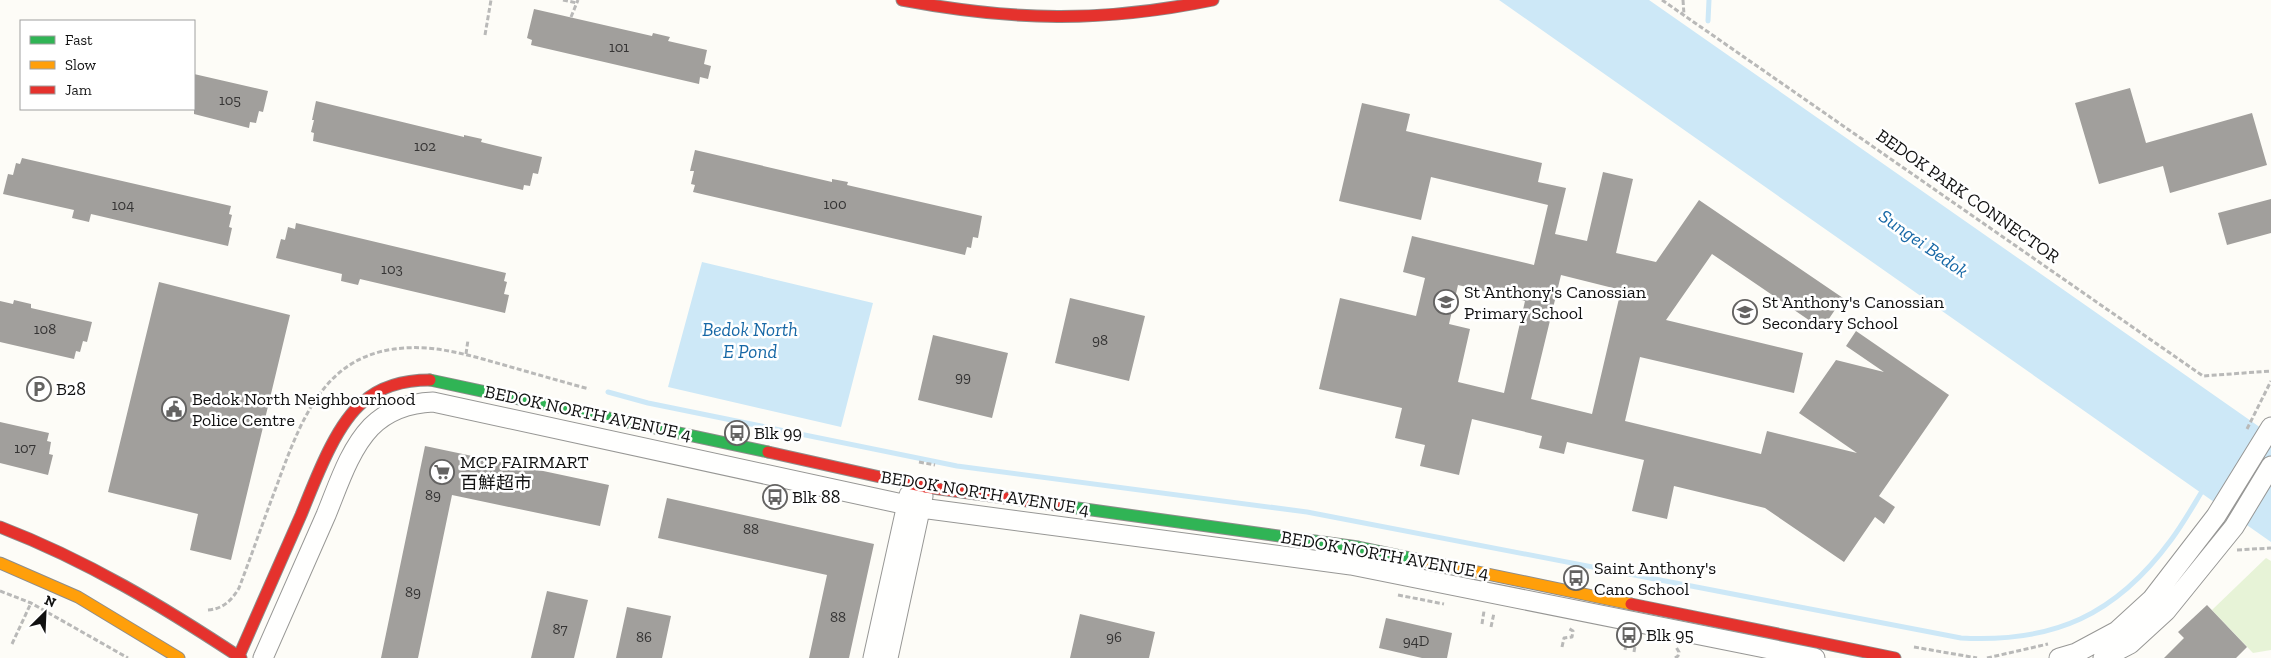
<svg xmlns="http://www.w3.org/2000/svg" width="2271" height="658" viewBox="0 0 2271 658" font-family="'Zilla Slab','Noto Sans SC',serif">
	<rect width="100%" height="100%" fill="#fdfcf7"/>
	<!-- green -->
	<path fill="#e7f3d7" d="M2266 558 2271 561V650L2253 653 2212 610Z"/>
	<!-- water -->
	<path fill="#cde8f7" d="M1499 0H1649L2271 435V542Z
		M702 262 873 303 841 427 668 387Z"/>
	<g fill="none" stroke-linecap="round" stroke-linejoin="round">
		<!-- stream -->
		<path stroke="#cde8f7" stroke-width="5" d="M1708 21 1709 0
			M608 392 648 403 957 466 1307 512 1961 638C2054 643 2116 615 2171 540 2183 524 2193 506 2204 488"/>
	</g>
	<!-- building -->
	<path fill="#a19f9c" fill-rule="evenodd" d="M534 9 652 36 653 33 670 37 668 41 707 50 704 64 711 66 708 79 700 77 699 84 531 45 532 40 527 38Z
		M194 74 268 91 263 112 259 111 256 123 250 122 249 128 194 114Z
		M2130 88 2146 143 2252 113 2267 165 2170 193 2163 166 2099 184 2075 103Z
		M316 101 464 137V135L482 139 481 142 542 157 538 174 533 173 530 186 524 185 523 190 313 141 314 133 311 132 314 120H312Z
		M1362 103 1410 114 1406 131 1542 163 1538 182 1566 188 1555 234 1587 241 1603 172 1633 179 1616 253 1656 262 1699 200 1843 298 1822 329 1712 254 1666 320 1803 353 1794 393 1640 357 1625 421 1761 454 1767 431 1857 453 1799 413 1836 360 1884 372 1846 346 1856 331 1949 395 1879 496 1895 507 1884 524 1875 517 1844 562 1765 508 1674 486 1667 519 1632 511 1644 460 1567 442 1564 454 1539 448 1542 436 1472 419 1459 475 1420 466 1425 445 1395 438 1402 408 1319 389 1340 298 1416 316 1425 278 1403 272 1412 236 1534 265 1548 205 1431 177 1421 220 1339 201ZM1561 275 1621 290 1592 414 1531 399ZM1458 285 1525 301 1504 393 1458 382 1470 329 1449 324Z
		M695 150 832 182V179L848 182 847 185 982 216 978 238 973 237 971 248 967 247 965 255 693 192 695 185 691 184 694 171H690Z
		M22 158 231 206 229 214 232 215 229 227 232 228 228 246 91 214 89 222 72 218 74 210 3 194 8 174 13 175 16 163 20 164Z
		M2271 199V233L2227 245 2218 213Z
		M296 223 506 273 504 281 507 282 504 294 509 295 505 313 360 279 358 285 341 281 342 274 276 258 281 239 285 240 288 227 295 229Z
		M159 282 290 315 231 560 190 550 198 514 108 492Z
		M1070 298 1145 316 1129 381 1055 363Z
		M14 300 31 304V308L92 322 87 342 83 341 80 352 76 351 74 359 0 342V301L13 304Z
		M933 335 1008 353 992 418 918 400Z
		M0 422 49 433 47 441 51 442 49 454 53 455 48 475 0 463Z
		M425 446 609 485 600 526 452 495 418 658H381Z
		M667 498 874 544 849 658H809L827 575 658 538Z
		M547 591 588 600 574 658H531Z
		M2207 605 2247 647 2236 658H2164L2184 638 2178 632Z
		M627 607 671 616 662 658H616Z
		M1080 614 1155 632 1149 658H1070Z
		M1386 618 1452 633 1447 658H1422L1379 648Z"/>
	<g fill="none" stroke-linecap="round" stroke-linejoin="round">
		<defs>
			<path id="street" d="M263 658C284 610 305 562 326 515 338 486 349 450 371 427 388 410 410 403 433 402L921 508 1351 565 1815 658
				M873 658 909 495
				M888 658 923 496
				M2059 658 2076 653 2117 631 2152 599 2216 516 2271 427
				M2103 658 2130 644 2166 611 2234 527 2271 466"/>
			<path id="fast" d="M430 380 768 452
				M1056 505 1358 547 1420 560"/>
			<path id="slow" d="M1420 560 1631 604
				M0 563 78 597 179 658"/>
			<path id="jam" d="M902 0C1014 21 1101 23 1213 0
				M768 452 925 487 1056 505
				M0 527C86 560 164 607 241 658
				M1631 604 1895 658
				M238 658C259 610 280 562 301 515 315 481 335 425 363 402 381 386 406 380 430 380"/>
		</defs>
		<!-- street casing -->
		<use href="#street" stroke="#979795" stroke-width="21"/>
		<!-- fast casing -->
		<use href="#fast" stroke="#8e8d8b" stroke-width="13"/>
		<!-- slow casing -->
		<use href="#slow" stroke="#8e8d8b" stroke-width="13"/>
		<!-- jam casing -->
		<use href="#jam" stroke="#8e8d8b" stroke-width="13"/>
		<!-- path -->
		<path stroke="#b9b9b8" stroke-width="3" stroke-dasharray="5 2.5" stroke-linecap="butt" d="M563 0 577 3
			M1662 0 2203 376 2271 371
			M1683 0 1684 15
			M571 17 578 0
			M485 35 491 0
			M466 354 468 340
			M2247 429 2271 381
			M919 462 935 465
			M2237 550 2271 548
			M0 591 31 603 128 658
			M1398 595 1444 604
			M208 610C223 609 232 600 239 588 252 554 264 519 277 485 305 408 331 342 427 348 453 350 479 358 504 365 532 373 560 381 589 389
			M1482 624 1484 611
			M1491 627 1494 613
			M12 644 31 603
			M1562 647 1564 638 1572 637 1573 631 1568 628
			M1914 647 1977 658
			M1625 650 1627 638
			M1634 652 1636 640
			M1675 658 1678 656 1679 652 1676 647
			M1987 658 2048 644"/>
		<!-- street -->
		<use href="#street" stroke="#fffffe" stroke-width="19"/>
		<!-- fast -->
		<use href="#fast" stroke="#30b455" stroke-width="11"/>
		<!-- slow -->
		<use href="#slow" stroke="#ff9f0a" stroke-width="11"/>
		<!-- jam -->
		<use href="#jam" stroke="#e5322d" stroke-width="11"/>
	</g>
	<!-- icons -->
	<defs>
		<symbol id="school-ring" viewBox="-11 -11 22 22"><circle r="9.5" fill="#fff" stroke="#646362" stroke-width="1.5"/><path d="M0-5L7-2L0 1L-7-2ZM-4 1L0 2.5L4 1V4Q0 6-4 4Z" fill="#646362"/></symbol>
		<symbol id="parking-ring" viewBox="-11 -11 22 22"><circle r="9.5" fill="#fff" stroke="#646362" stroke-width="1.5"/><path d="M-3.5-5.5H1a3.5 3.5 0 0 1 0 7H-1V5.5H-3.5ZM-1-3.4V-.6H.8a1.4 1.4 0 0 0 0-2.8Z" fill="#646362"/></symbol>
		<symbol id="civic-ring" viewBox="-11 -11 22 22"><circle r="9.5" fill="#fff" stroke="#646362" stroke-width="1.5"/><path d="M-.6-6.5H3V-4.5H.6V-3L4-1V1h2V6H-6V1h2V-1L-.6-3ZM-1.2 2.5V6h2.4V2.5Z" fill="#646362"/></symbol>
		<symbol id="bus-ring" viewBox="-11 -11 22 22"><circle r="9.5" fill="#fff" stroke="#646362" stroke-width="1.5"/><path d="M-5-6H5V4H4V6H2V4H-2V6H-4V4H-5ZM-3.5-4V0h7V-4ZM-3.5 1.2v1.5H-2V1.2ZM2 1.2v1.5H3.5V1.2Z" fill="#646362"/></symbol>
		<symbol id="supermarket-ring" viewBox="-11 -11 22 22"><circle r="9.5" fill="#fff" stroke="#646362" stroke-width="1.5"/><path d="M-6-5.5h2.5l.6 2H6L4.5 2H-2.5L-4.4-4H-6ZM-1.5 3.2a1.3 1.3 0 1 0 .1 0ZM3 3.2a1.3 1.3 0 1 0 .1 0Z" fill="#646362"/></symbol>
	</defs>
	<g fill-rule="evenodd">
		<use href="#school-ring" x="1432" y="288" width="28" height="28"/>
		<use href="#school-ring" x="1731" y="298" width="28" height="28"/>
		<use href="#parking-ring" x="25" y="375" width="28" height="28"/>
		<use href="#civic-ring" x="160" y="395" width="28" height="28"/>
		<use href="#bus-ring" x="723" y="419" width="28" height="28"/>
		<use href="#supermarket-ring" x="428" y="458" width="28" height="28"/>
		<use href="#bus-ring" x="761" y="483" width="28" height="28"/>
		<use href="#bus-ring" x="1562" y="564" width="28" height="28"/>
		<use href="#bus-ring" x="1615" y="621" width="28" height="28"/>
	</g>
	<g text-anchor="middle" stroke-width="5" stroke-linejoin="round" paint-order="stroke">
		<!-- number labels -->
		<g font-size="15" fill="#353434">
			<text x="619" y="52">101</text>
			<text x="230" y="105">105</text>
			<text x="425" y="151">102</text>
			<text x="835" y="209">100</text>
			<text x="123" y="210">104</text>
			<text x="392" y="274">103</text>
			<text x="45" y="334">108</text>
			<text x="1100" y="345">98</text>
			<text x="963" y="382">99</text>
			<text x="25" y="453">107</text>
			<text x="433" y="500">89</text>
			<text x="751" y="534">88</text>
			<text x="413" y="597">89</text>
			<text x="838" y="622">88</text>
			<text x="560" y="634">87</text>
			<text x="644" y="642">86</text>
			<text x="1114" y="642">96</text>
			<text x="1416" y="646">94D</text>
		</g>
		<!-- street labels -->
		<g font-size="18" fill="#111" stroke="#fff">
			<text transform="translate(1968 196) rotate(35)" y="6">BEDOK PARK CONNECTOR</text>
			<text transform="translate(588 413) rotate(12)" y="6">BEDOK NORTH AVENUE 4</text>
			<text transform="translate(985 493) rotate(9)" y="6">BEDOK NORTH AVENUE 4</text>
			<text transform="translate(1385 555) rotate(10)" y="6">BEDOK NORTH AVENUE 4</text>
		</g>
		<!-- poi labels -->
		<g font-size="18" fill="#111" stroke="#fff" text-anchor="start">
			<text x="1464" y="298">St Anthony's Canossian<tspan x="1464" dy="21">Primary School</tspan></text>
			<text x="1762" y="308">St Anthony's Canossian<tspan x="1762" dy="21">Secondary School</tspan></text>
			<text x="56" y="395">B28</text>
			<text x="192" y="405">Bedok North Neighbourhood<tspan x="192" dy="21">Police Centre</tspan></text>
			<text x="754" y="439">Blk 99</text>
			<text x="460" y="468">MCP FAIRMART<tspan x="460" dy="21">百鮮超市</tspan></text>
			<text x="792" y="503">Blk 88</text>
			<text x="1594" y="574">Saint Anthony's<tspan x="1594" dy="21">Cano School</tspan></text>
			<text x="1646" y="641">Blk 95</text>
		</g>
		<!-- water labels -->
		<g font-size="19" font-style="italic" fill="#1768a6" stroke="#fff">
			<text transform="translate(1924 243) rotate(35)" y="7">Sungei Bedok</text>
			<text x="750" y="336">Bedok North<tspan x="750" dy="22">E Pond</tspan></text>
		</g>
	</g>
	<!-- legend -->
	<rect x="20" y="20" width="175" height="90" fill="#ffffff" stroke="#a0a0a0"/>
	<rect x="30" y="36" width="25" height="8" fill="#30b455" stroke="#a0a0a0"/>
	<text x="65" y="45" font-size="15" fill="#111111">Fast</text>
	<rect x="30" y="61" width="25" height="8" fill="#ff9f0a" stroke="#a0a0a0"/>
	<text x="65" y="70" font-size="15" fill="#111111">Slow</text>
	<rect x="30" y="86" width="25" height="8" fill="#e5322d" stroke="#a0a0a0"/>
	<text x="65" y="95" font-size="15" fill="#111111">Jam</text>
	<!-- north arrow -->
	<g transform="translate(45 613) rotate(24)" stroke="#ffffff" stroke-width="4" paint-order="stroke">
	<path d="M0-4L9 19L0 12L-9 19Z" fill="#111111"/>
	<text y="-8" font-size="14" font-weight="bold" text-anchor="middle" fill="#111111">N</text>
	</g>
</svg>
